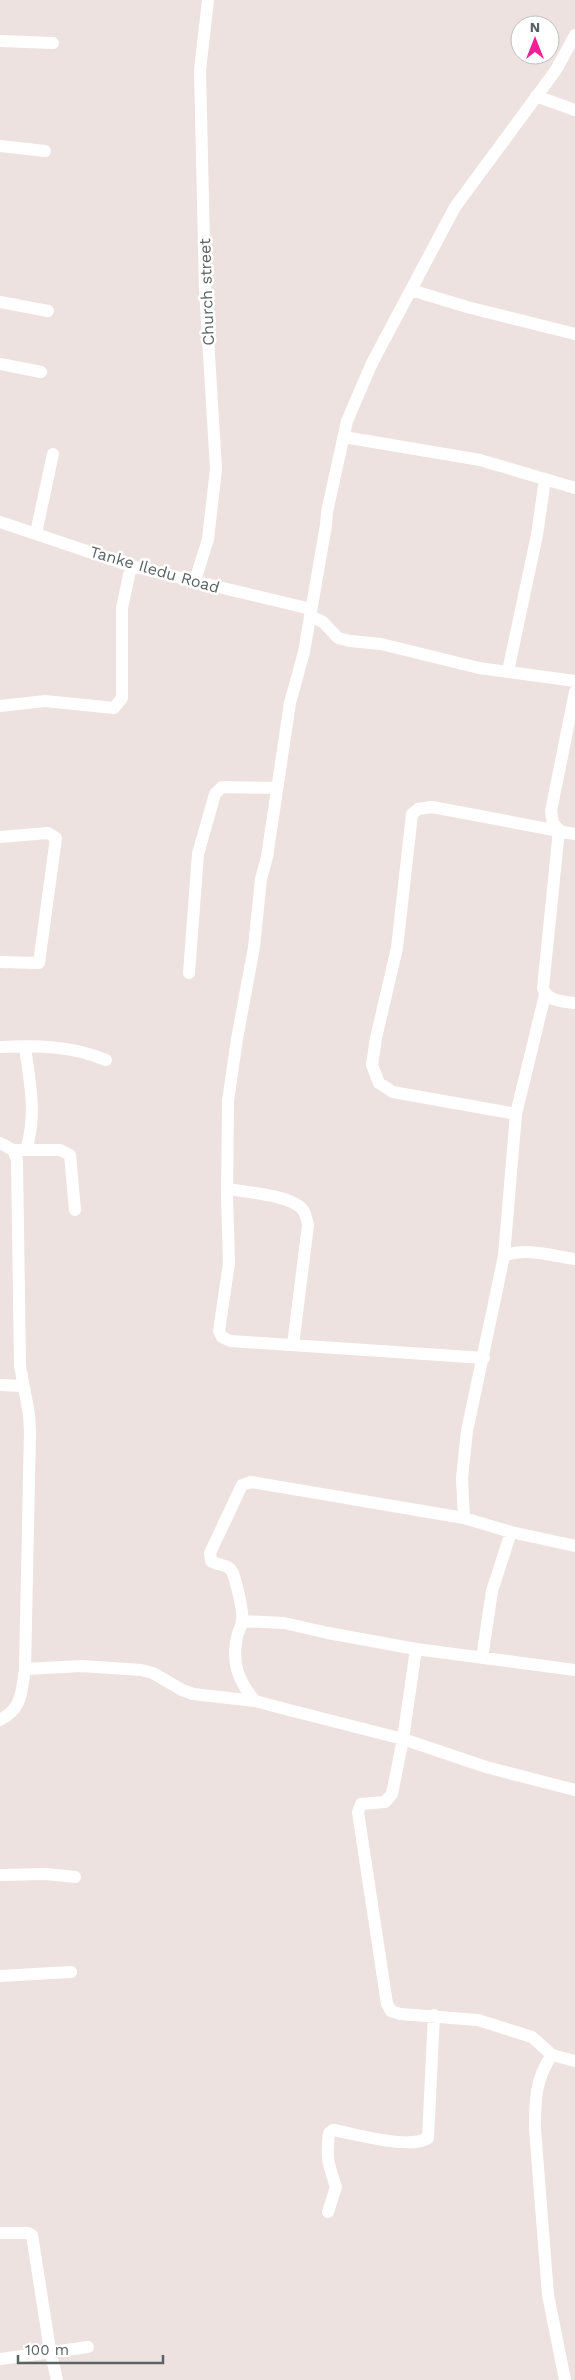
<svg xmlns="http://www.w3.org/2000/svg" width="575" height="2380" viewBox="0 0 575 2380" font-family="'Work Sans',sans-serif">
	<rect width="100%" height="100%" fill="#eee2e0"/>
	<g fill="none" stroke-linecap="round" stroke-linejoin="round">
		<!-- minor -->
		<path stroke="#fff" stroke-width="12" d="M0 41 53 43
			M536 96 575 110
			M0 146 45 151
			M411 290 467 307 575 334
			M0 302 48 311
			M0 364 41 372
			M344 437 480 460 575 488
			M0 522 131 566 311 609
			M36 533 53 454
			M195 581 208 539 216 469 205 289 200 70 208 0
			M310 616 323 622 338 638 350 641 381 644 479 668 575 681
			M508 671 537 535 545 479
			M575 692 551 811 553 823 559 830 543 988C548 1002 562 1001 575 1003
			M0 706 45 701 114 708 122 698V608L131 566
			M0 837 48 833 56 838 39 963 0 962
			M189 973 198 854 215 794 222 787 276 788
			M0 1047C36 1045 73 1046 106 1060
			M25 1048C30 1082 37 1116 26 1150
			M516 1114 393 1092 379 1083 372 1065 376 1038 397 948 412 814 418 809 432 807 575 834
			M0 1143 13 1150 17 1160 20 1366 29 1414 30 1432 25 1669C21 1692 23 1708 0 1720
			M13 1150H60L70 1155 75 1210
			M227 1189C246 1192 291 1195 303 1210 306 1214 307 1221 308 1225L293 1345
			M504 1256 516 1114 545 995
			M484 1358 230 1341 222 1337 219 1331 229 1263 227 1197 228 1101 237 1039 254 947 261 879 267 857 290 703 304 652 326 525 327 512 347 421 372 363 455 207 556 70 575 35
			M0 1385 23 1386
			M464 1518 462 1478 467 1431 504 1256C525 1247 553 1256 575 1259
			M242 1621 284 1623 328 1633 416 1649 575 1670
			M416 1649 403 1739 392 1794 385 1802 361 1804 358 1812 387 2004 391 2011 400 2014 478 2020 532 2037 552 2055 575 2061
			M482 1658 492 1591 511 1532
			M25 1669 82 1666 141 1670 153 1673 182 1690 193 1694 255 1701 293 1711 403 1739 486 1767 575 1790
			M255 1701C239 1682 231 1663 237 1637 238 1632 241 1627 242 1622 244 1611 237 1587 234 1576 230 1563 221 1567 211 1561L210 1553 242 1485 251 1482 464 1518 511 1532 575 1546
			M0 1875 46 1874 75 1877
			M0 1976 71 1972
			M552 2055C535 2079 535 2101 535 2129L548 2295 565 2380
			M328 2212 336 2187C328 2163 326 2159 329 2133L333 2130C357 2134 408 2150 428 2138L434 2015
			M0 2233H28L32 2235 50 2350 57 2380
			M0 2359 88 2347"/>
	</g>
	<g text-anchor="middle" stroke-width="5" stroke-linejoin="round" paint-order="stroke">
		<!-- street labels -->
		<g font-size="16" fill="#596362" stroke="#fff">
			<text transform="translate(206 292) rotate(-92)" y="6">Church street</text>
			<text transform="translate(155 569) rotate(16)" y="6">Tanke Iledu Road</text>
		</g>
	</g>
	<!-- north arrow -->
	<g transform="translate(535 40)"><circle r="24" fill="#ffffff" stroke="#bdc1c0"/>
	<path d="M0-4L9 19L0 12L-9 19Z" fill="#f61e95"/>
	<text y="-8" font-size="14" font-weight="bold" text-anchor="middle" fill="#596362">N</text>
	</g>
	<!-- scale -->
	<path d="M18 2355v8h145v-8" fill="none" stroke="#596362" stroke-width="2.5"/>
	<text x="25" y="2355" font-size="15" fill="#596362" stroke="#ffffff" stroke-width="4" paint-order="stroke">100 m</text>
</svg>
